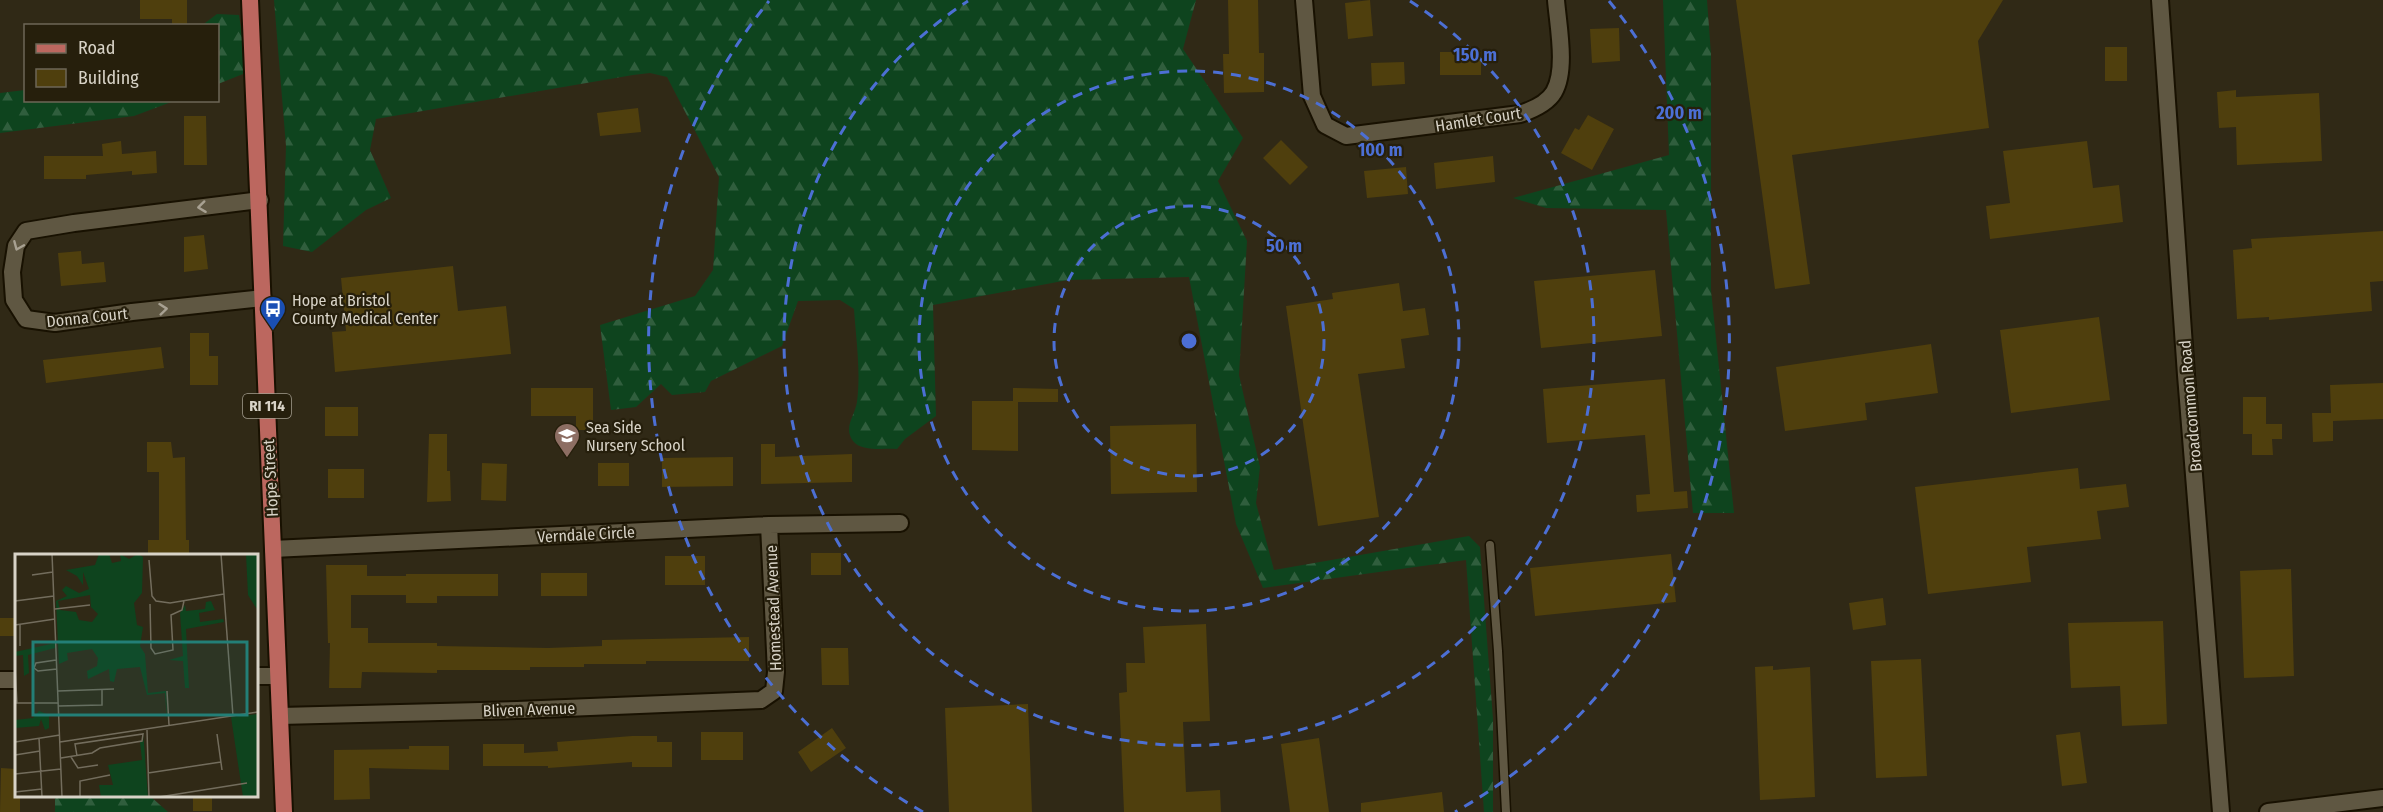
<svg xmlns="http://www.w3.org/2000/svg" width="2383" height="812" viewBox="0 0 2383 812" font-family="'Fira Sans Condensed',sans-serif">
	<defs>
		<pattern id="forest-firs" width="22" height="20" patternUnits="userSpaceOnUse" patternTransform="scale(1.5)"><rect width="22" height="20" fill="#0e441e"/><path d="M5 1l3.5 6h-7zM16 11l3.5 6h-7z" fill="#305e3d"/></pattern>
	</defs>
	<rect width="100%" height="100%" fill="#302916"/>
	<!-- forest -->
	<path fill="url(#forest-firs)" d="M274 0H1196L1183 49 1243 138 1218 181 1247 241 1239 375 1260 467 1256 503 1274 570 1469 536 1480 547 1493 719V812H1484L1466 560 1263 588 1236 524 1189 277 1068 280 933 305 936 416 905 439 897 449C884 448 861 452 853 441 843 428 855 415 857 402 861 371 856 339 854 309L840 300 798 301 782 346 711 381 705 392 672 395 661 384 636 407 611 410 600 325 695 296 713 270 719 177 667 77 650 73 633 75 376 119 370 150 391 198 366 210 312 252 283 246 286 146Z
		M1663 0H1707L1711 54V290L1734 513H1693L1666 210 1546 208 1513 198 1669 155Z
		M217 14 239 15 248 72 218 84V26H201Z
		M25 90 26 100 174 101 134 116 0 133V93Z
		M55 796H150L168 812H55Z"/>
	<!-- building -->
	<path fill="#4f3f0d" d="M140 0H187V24H172V19H140Z
		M1228 0H1258L1259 53H1264V92L1224 93 1223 54H1229Z
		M1370 0 1373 36 1348 39 1345 3Z
		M1736 0H2003L1978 41 1989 128 1792 155 1810 284 1775 289Z
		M1619 28 1620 61 1592 63 1590 29Z
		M2105 47H2127V81H2105Z
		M1440 52H1481V75H1440Z
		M1404 62 1405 84 1372 86 1371 63Z
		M2236 90V97L2319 93 2322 161 2237 165 2236 127 2219 128 2217 92Z
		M638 108 641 132 600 136 597 113Z
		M1588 115 1614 129 1592 170 1561 153 1575 128 1579 130Z
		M184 116H206L207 165H184Z
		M1281 140 1308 167 1290 185 1263 158Z
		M121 141 122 154 156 151 157 173 132 175V171L86 175V179H44V156H103L102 144Z
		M2087 141 2093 188 2119 185 2123 222 1990 239 1986 206 2010 203 2003 151Z
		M1493 156 1495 182 1436 189 1434 163Z
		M1406 167 1408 194 1367 198 1364 171Z
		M2383 231V281L2370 282 2372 311 2269 320V317L2237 319 2233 250 2252 248 2251 239Z
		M204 235 208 269 184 272V237Z
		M81 251 82 264 104 262 106 282 61 286 58 253Z
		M453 266 458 311 506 306 511 354 335 372 332 332 346 331 341 278Z
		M1655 270 1662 336 1541 348 1534 281Z
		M1399 283 1403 311 1425 308 1429 335 1401 339 1405 368 1358 374 1379 517 1318 526 1286 306 1333 299 1332 293Z
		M2099 317 2110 400 2011 413 2000 330Z
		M190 333H209V356H218V385H190Z
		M1931 344 1938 393 1865 403 1867 420 1785 431 1776 367Z
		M161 347 164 368 46 383 43 360Z
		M1665 379 1674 492 1687 491 1688 508 1637 512 1636 495 1650 494 1645 435 1547 443 1543 389Z
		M2383 383V419L2333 421V441L2313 442 2312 413H2331L2330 385Z
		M531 388H593V430H576V416H531Z
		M1013 388 1058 389V402H1018V451L972 450V401H1013Z
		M2243 397H2266V424H2282V439H2272L2273 455H2252V434H2243Z
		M325 407H358V436H325Z
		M1196 424 1197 492 1111 494 1110 426Z
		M429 434H447V471H450L451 501 427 502Z
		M147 442H171L173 458 185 457 186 540H189V555H148V540H159V472H147Z
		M761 444H775V457L852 454V482L761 484Z
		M733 457V486L662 487V458Z
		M482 463 507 464 506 501 481 500Z
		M598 463H629V486H598Z
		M2078 468 2080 489 2126 484 2129 507 2097 511 2101 539 2027 547 2031 582 1928 594 1915 487Z
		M328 469H364V498H328Z
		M811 553H841V575H811Z
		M1671 554 1676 602 1535 616 1530 568Z
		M665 556H705V585H665Z
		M326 565H367V576H406V574H498V596H437V603H406V595H351V628H368V643H437V646L548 648 602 646V640L749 637V661H646V664H584V667H530V670H437V673L362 672 361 688H329L330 643H328Z
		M2291 569 2294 676 2244 678 2240 571Z
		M541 573H587V596H541Z
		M1883 598 1886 625 1853 630 1849 603Z
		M0 618H16V636H0Z
		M2163 621 2167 724 2122 726 2120 686 2071 688 2068 623Z
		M1206 624 1210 721 1183 722 1186 792 1220 790 1221 812H1124L1119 693 1127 692 1126 663H1145L1143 627Z
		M821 648H848L849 685H822Z
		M1921 659 1927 776 1876 778 1871 661Z
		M1773 666V670L1810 667 1815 797 1760 800 1755 667Z
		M1028 704 1032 812H949L945 708Z
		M832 728 846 748 811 772 798 752Z
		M701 732H743V760H701Z
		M2080 732 2087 783 2062 786 2056 735Z
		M632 736H657V742H672V767H632V762L548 768V766H483V744H524V753L558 751 557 742Z
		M1319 738 1329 812H1290L1281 744Z
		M409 746H449V770L369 768 370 799 334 800V750L409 749Z
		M1 768 16 769V795H20V812H0Z
		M1442 792 1444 812H1361V803Z
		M193 795H212V811H193Z"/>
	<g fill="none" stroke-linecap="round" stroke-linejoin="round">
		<defs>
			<path id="service" d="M1490 545 1498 651 1506 812"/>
			<path id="minor" d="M1304 0 1312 96 1325 125 1346 136 1520 114C1532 110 1547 104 1554 92 1567 70 1558 25 1556 0
				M260 200 74 223 26 231 16 246 12 272 14 300 26 319 55 323 132 312 263 298
				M273 549 769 525 900 523
				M256 676H278
				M0 680H16
				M280 716 517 710 761 700 774 691 776 672 769 525"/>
			<path id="tertiary" d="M2160 0 2186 375 2221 812"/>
			<path id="secondary" d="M2268 812 2383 798"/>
			<path id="primary" d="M250 0 284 812"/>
		</defs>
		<!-- service casing -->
		<use href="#service" stroke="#181101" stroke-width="11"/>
		<!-- minor casing -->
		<use href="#minor" stroke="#181101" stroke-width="20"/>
		<!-- tertiary casing -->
		<use href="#tertiary" stroke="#181101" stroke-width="20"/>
		<!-- secondary casing -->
		<use href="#secondary" stroke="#181101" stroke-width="20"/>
		<!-- primary casing -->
		<use href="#primary" stroke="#181101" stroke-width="20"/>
		<!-- service -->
		<use href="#service" stroke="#5f5742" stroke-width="8"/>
		<!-- minor -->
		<use href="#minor" stroke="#5f5742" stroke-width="16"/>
		<!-- tertiary -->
		<use href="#tertiary" stroke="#5f5742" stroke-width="16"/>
		<!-- secondary -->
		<use href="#secondary" stroke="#5f5742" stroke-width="16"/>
		<!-- primary -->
		<use href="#primary" stroke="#bc675f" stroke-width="16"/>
	</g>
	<!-- one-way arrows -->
	<defs><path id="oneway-chevron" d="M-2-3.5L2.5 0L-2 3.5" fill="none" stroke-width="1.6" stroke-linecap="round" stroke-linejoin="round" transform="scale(1.5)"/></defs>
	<g stroke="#a8a192">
		<use href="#oneway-chevron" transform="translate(202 207) rotate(173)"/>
		<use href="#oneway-chevron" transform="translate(18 246) rotate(113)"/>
		<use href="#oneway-chevron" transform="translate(163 309) rotate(-6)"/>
	</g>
	<!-- distance rings -->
	<g fill="none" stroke="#4c6fd4" stroke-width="3" stroke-dasharray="10 8">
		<circle cx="1189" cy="341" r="135"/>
		<circle cx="1189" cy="341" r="270"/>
		<path d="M1410 1A405 405 0 1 1 968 1"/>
		<path d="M923 812A541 541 0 0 1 769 1M1609 1A541 541 0 0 1 1455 812"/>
	</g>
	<!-- icons -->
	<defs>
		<symbol id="bus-pin" viewBox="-11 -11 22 30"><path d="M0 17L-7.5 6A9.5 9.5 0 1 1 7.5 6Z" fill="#1a4fb4" stroke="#261f0c"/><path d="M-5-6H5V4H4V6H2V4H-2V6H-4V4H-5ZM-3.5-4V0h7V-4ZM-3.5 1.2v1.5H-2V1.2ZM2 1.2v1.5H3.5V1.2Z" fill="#fff"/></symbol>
		<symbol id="school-pin" viewBox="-11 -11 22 30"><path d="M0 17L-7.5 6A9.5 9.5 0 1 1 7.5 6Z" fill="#8d6e63" stroke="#261f0c"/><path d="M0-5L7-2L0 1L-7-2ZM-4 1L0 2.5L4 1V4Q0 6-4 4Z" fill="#fff"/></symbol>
	</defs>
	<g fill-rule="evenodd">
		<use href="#bus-pin" x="258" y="294" width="30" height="40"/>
		<use href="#school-pin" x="552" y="421" width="30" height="40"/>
	</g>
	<g text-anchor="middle" stroke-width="4.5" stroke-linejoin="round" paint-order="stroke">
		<!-- shield labels -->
		<rect fill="#261f0c" stroke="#a39d8f" stroke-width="1.5" x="243" y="394" width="48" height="24" rx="4.5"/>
		<g font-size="15" font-weight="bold" fill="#d8d3c7">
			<text x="267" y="411">RI 114</text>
		</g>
		<!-- street labels -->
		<g font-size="16" fill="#d8d3c7" stroke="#261f0c">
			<text transform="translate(1478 119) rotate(-9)" y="6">Hamlet Court</text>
			<text transform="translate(87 317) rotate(-6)" y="6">Donna Court</text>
			<text transform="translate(2190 406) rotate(-95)" y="6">Broadcommon Road</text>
			<text transform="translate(270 478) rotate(-93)" y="6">Hope Street</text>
			<text transform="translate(586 534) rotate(-3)" y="6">Verndale Circle</text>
			<text transform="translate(773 608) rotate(-92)" y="6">Homestead Avenue</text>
			<text transform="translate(529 709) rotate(-2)" y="6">Bliven Avenue</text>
		</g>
		<!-- poi labels -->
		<g font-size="16" fill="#d8d3c7" stroke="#261f0c" text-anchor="start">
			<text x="292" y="306">Hope at Bristol<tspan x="292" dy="18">County Medical Center</tspan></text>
			<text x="586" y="433">Sea Side<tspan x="586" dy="18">Nursery School</tspan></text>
		</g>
	</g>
	<!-- overview -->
	<g transform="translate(15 554)">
		<rect width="243" height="243" fill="#302916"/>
		<path d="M231 0H243V57L233 41Z" fill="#0e441e"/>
		<path d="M84 0H94L97 9 106 7 105 0 114 5 123 0 128 3 127 39 119 49 122 71 128 73 125 92 130 100 133 139 151 137 152 165V168L150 139 132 141 125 113 102 115 99 128 95 127 94 115 73 125 72 117 82 112 83 104 77 95 52 99 53 106 44 110 41 47 52 42 47 36 51 32 64 39 74 35 68 18V31L62 22 51 16 80 11ZM75 41 76 53 83 60 77 68 64 66 61 58 45 56 43 47ZM196 47 200 56 184 59 185 68 208 65 209 68 171 75 174 134H170L168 107 154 106 168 102 165 59 170 51 171 57 190 55 191 48ZM40 89V94L13 101 14 119 9 122 8 101 0 102V98ZM24 157 34 161V174L30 176 26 165 24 172 0 174V166L18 164ZM243 160V243H228L216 163ZM128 176 133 243H86L84 231H98L93 211 127 206 125 188 129 186Z" fill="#0e441e" fill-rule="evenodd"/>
		<path fill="none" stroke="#736d5d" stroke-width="1.5" d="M37 0 47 243M206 0 218 162M134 6 137 42 141 47 155 49 209 40M17 21 38 18M0 47 39 42M135 50 136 94 140 100 158 96 156 61 167 56 169 47M40 55 75 51M5 70V92M0 71 40 65M41 106 21 109 19 114 23 117 42 115M0 114 2 149M43 137 99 135M152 137 154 171M0 149H43M43 152 87 151V135M132 176 134 243M202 180 207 216M24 184 27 243M0 188 45 181M45 188 243 158M0 201 25 197M56 203 63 214 83 211M46 204 77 199 85 194 127 187 128 180 60 190 62 202M133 219 206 208M0 220 46 215M0 238 27 235M65 243V227L95 221M144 243 232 229"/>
		<path fill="#237f77" fill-opacity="0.15" stroke="#237f77" stroke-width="3" d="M18 88H232V161H18Z"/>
		<rect width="243" height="243" fill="none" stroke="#d8d3c7" stroke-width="3"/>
	</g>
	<circle cx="1189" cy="341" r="9" fill="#4c6fd4" stroke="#261f0c" stroke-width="3"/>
	<g font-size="18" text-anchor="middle" font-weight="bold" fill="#4c6fd4" stroke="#261f0c" stroke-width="4.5" stroke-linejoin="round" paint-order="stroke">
		<text x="1475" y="61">150 m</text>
		<text x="1679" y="119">200 m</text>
		<text x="1380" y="156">100 m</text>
		<text x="1284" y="252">50 m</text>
	</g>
	<!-- legend -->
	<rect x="24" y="24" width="195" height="78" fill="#261f0c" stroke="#6d6757" stroke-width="1.5"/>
	<rect x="36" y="44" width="30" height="9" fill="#bc675f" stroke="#6d6757" stroke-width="1.5"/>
	<text x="78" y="54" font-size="18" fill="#d8d3c7">Road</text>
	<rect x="36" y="69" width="30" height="18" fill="#4f3f0d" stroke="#6d6757" stroke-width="1.5"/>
	<text x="78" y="84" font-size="18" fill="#d8d3c7">Building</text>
</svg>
